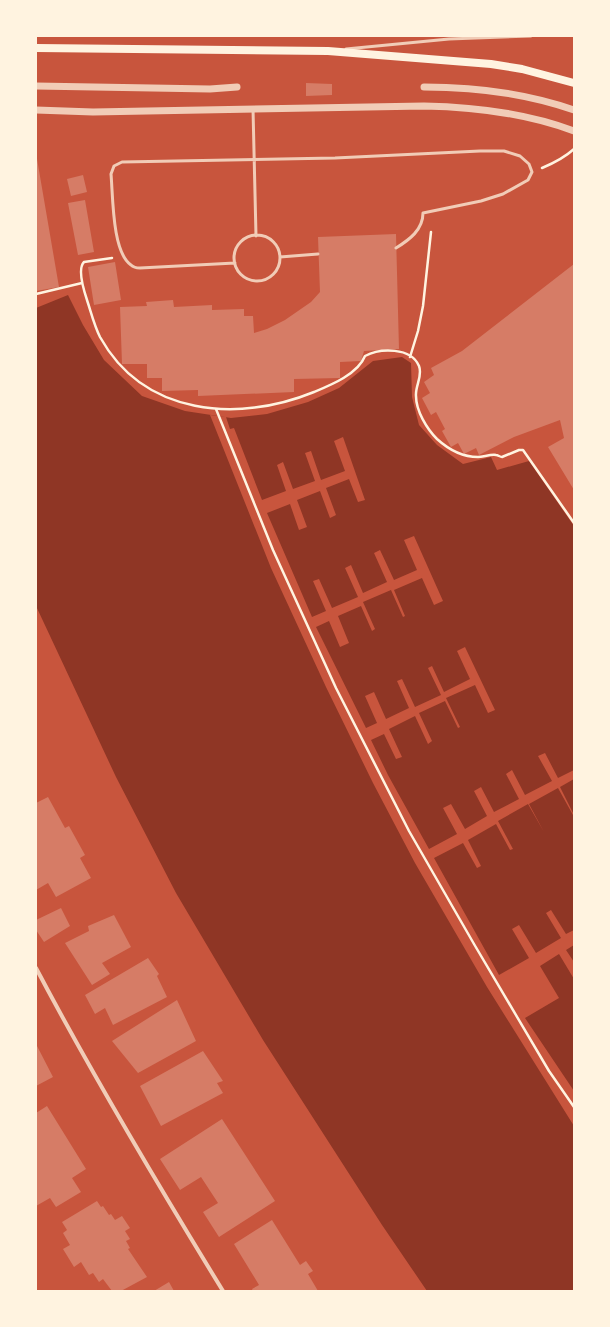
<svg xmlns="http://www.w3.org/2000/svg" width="610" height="1327" viewBox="0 0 610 1327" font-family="'Open Sans',sans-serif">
	<rect width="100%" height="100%" fill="#c8553d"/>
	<!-- water -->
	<path fill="#8f3625" d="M68 295 83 325 104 360 142 396 185 411 231 418 267 414 308 402 339 388 373 361 402 357 411 363 412 397 419 425 437 445 463 464 491 457 497 470 529 461 574 526V1291H427L382 1225 263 1040 176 893 116 777 36 606V308Z"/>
	<!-- pier -->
	<path fill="#c8553d" d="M210 415 226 417 230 429 234 428 262 500 286 491 277 465 283 462 293 489 315 481 305 453 311 451 321 480 345 471 334 441 343 437 365 500 358 502 349 479 326 488 336 515 330 518 320 491 297 500 307 527 299 530 290 504 267 513 312 617 326 611 313 581 319 579 332 608 358 597 345 568 351 565 363 593 387 582 374 553 380 550 394 580 417 570 404 540 414 536 443 601 434 605 422 578 394 590 405 616 403 617 391 590 363 602 375 629 372 631 361 606 338 616 349 643 340 647 329 621 316 627 366 728 377 723 365 696 374 692 386 719 409 708 397 681 402 679 415 707 441 695 428 668 432 666 444 692 470 679 457 651 465 647 495 710 488 713 475 685 446 698 460 727 458 728 445 701 419 713 432 741 428 744 415 716 389 729 402 757 396 759 384 734 371 740 388 775 429 849 457 834 443 808 451 804 465 829 487 816 474 791 481 787 494 812 519 799 506 774 512 770 525 795 552 781 538 756 545 753 558 778 574 770V779L560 787 574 815H573L558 788 529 804 544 832 528 804 498 821 513 849 510 850 496 824 468 840 481 866 477 868 463 843 434 858 499 975 529 958 512 929 519 925 536 953 561 938 546 913 551 910 566 934 574 930V945L566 950 574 962V979L559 954 540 966 559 998 525 1018 574 1091V1126L487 987 415 863 373 783 326 687 271 568Z"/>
	<!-- building -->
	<path fill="#d67c66" d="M306 83 332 84V95L306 96Z
		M36 153 59 287 36 291Z
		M83 175 87 192 71 196 67 179Z
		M85 200 94 252 78 255 68 203Z
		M396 234 399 349 364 351 361 361 340 362V378L294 379V392L198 396V390L162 391V378H147V364H122L120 307 147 306 146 302 173 300 174 307 212 305V310L244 309V316H253L254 333 267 329 285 320 311 302 320 292 318 237Z
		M115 262 121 300 94 305 88 267Z
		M574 264V490L548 447 564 438 560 420 514 437 479 455 476 448 464 454 458 443 451 447 442 431 445 429 436 412 431 415 422 398 430 393 424 382 434 375 431 368 462 351Z
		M48 797 65 828 69 826 85 855 80 858 91 878 56 897 48 883 36 890V803Z
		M61 908 70 926 44 942 36 930V920Z
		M114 915 131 947 102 963 110 974 92 985 65 943 89 931 88 926Z
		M148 958 159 974 157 976 167 997 113 1025 105 1008 95 1014 85 995Z
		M177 1000 196 1041 138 1073 112 1041Z
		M36 1044 53 1077 36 1086Z
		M203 1051 223 1081 217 1083 223 1093 161 1126 140 1086Z
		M47 1106 86 1169 72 1178 81 1192 56 1207 50 1198 36 1206V1113Z
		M222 1119 275 1201 219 1237 203 1212 218 1203 201 1177 180 1190 160 1159Z
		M97 1201 101 1207 103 1206 109 1215 111 1214 115 1220 122 1216 130 1228 125 1231 130 1239 126 1241 130 1248 128 1249 147 1277 121 1291H112L103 1279 99 1282 93 1273 89 1275 81 1262 74 1267 63 1249 70 1245 63 1233 67 1230 62 1222Z
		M272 1220 300 1265 306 1261 313 1271 308 1274 318 1291H253L252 1289 259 1285 234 1244Z
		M169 1282 174 1291H154Z"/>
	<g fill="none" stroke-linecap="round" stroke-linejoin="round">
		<!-- path -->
		<path stroke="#fff3e0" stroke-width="2.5" d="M542 168C554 163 564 158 574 149
			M112 258 84 262C77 269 84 291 87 300 91 312 94 325 100 337 144 416 238 423 314 392 331 385 358 374 365 356 380 348 411 347 419 366 423 376 415 386 416 396 416 411 427 429 437 439 448 449 462 457 478 457 483 457 491 454 496 455 498 455 500 457 502 457L519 450H523L574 523
			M36 294 82 283
			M410 357 418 331 423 306 431 232
			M216 409 273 550 336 688 409 831 474 944 549 1071 574 1107"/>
		<!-- service -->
		<path stroke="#f1ccb7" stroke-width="3" d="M346 49 449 39 531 36
			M253 109 256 236
			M234 258a23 23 0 1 1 46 0a23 23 0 1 1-46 0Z
			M280 257 318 254
			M235 263 140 268C137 268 133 267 131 265 112 252 113 196 111 174L114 166 122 162 335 158 480 151H504L520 156 529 164 532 172 528 180 503 194 481 201 423 213C423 230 409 240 396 248"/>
		<!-- minor -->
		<path stroke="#f1ccb7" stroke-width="4" d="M36 968C94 1078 158 1185 223 1291"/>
		<!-- tertiary -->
		<path stroke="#f1ccb7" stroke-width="7" d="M36 86 210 89 237 87
			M424 87C475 87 525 93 574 110
			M36 110 93 112 424 106C475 107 526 113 574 131"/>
		<!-- secondary -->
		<path stroke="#fff3e0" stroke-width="8" d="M36 48 328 51 491 64 522 69 574 83"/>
	</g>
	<!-- border -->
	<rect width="610" height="1327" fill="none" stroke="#fff3e0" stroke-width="74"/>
</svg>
